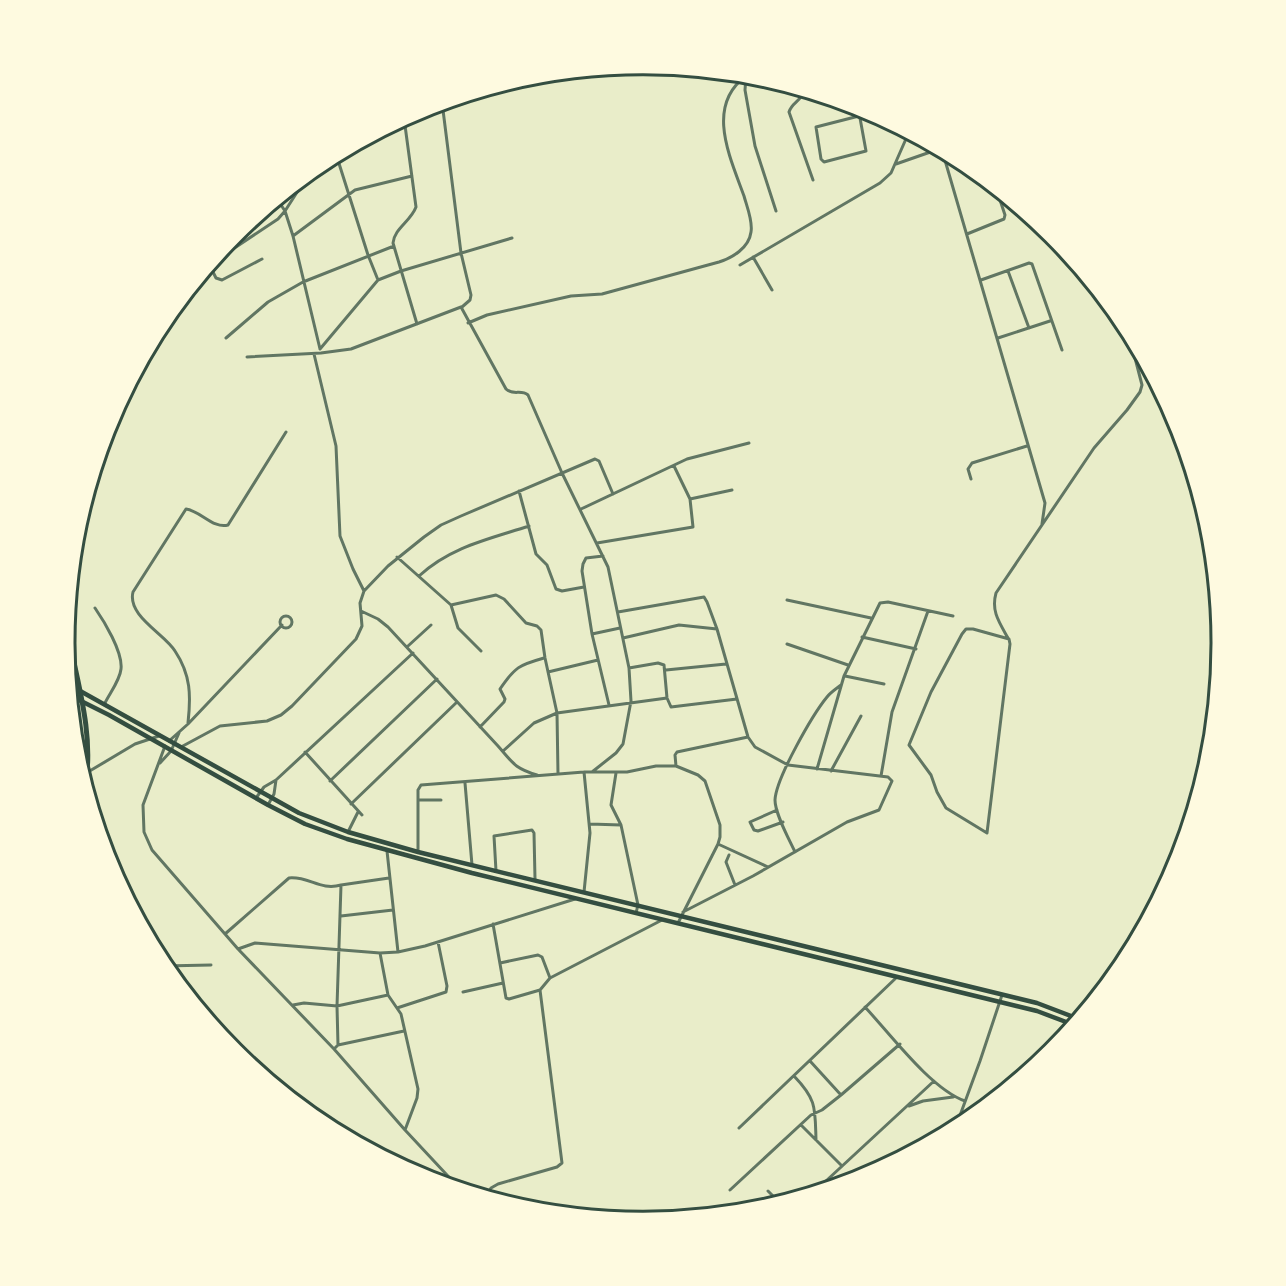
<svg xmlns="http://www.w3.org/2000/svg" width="1286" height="1286" viewBox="0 0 1286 1286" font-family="'Source Sans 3',sans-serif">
	<rect width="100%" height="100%" fill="#e9edc9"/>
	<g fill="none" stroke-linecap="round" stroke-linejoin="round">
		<!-- stream -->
		<path stroke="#a3b18a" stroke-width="1.5" d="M1214 720V715"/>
		<!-- minor -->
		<path stroke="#617663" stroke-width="3" d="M746 76 745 90 755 146 776 211
			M804 90C802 101 792 102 789 112L813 180
			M442 102 461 253 471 295 470 300 462 307
			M858 107 866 151 824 162 821 159 816 127 859 116
			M404 118 416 207C411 221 394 229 393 243L417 324
			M942 150 1045 503 1042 524
			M336 154 368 255 378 280
			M896 164 939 149
			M277 199 285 211 293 236 320 349
			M967 234 1004 219 1005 215 996 188
			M293 236 355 190 412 176
			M753 257 772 290
			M262 259 222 280 216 278 211 268 215 261 278 219 285 211 310 172
			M740 265 880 183 891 173 909 132
			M1008 271 1029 328
			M981 280 1029 263 1032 264 1062 350
			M468 323 487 315 571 296 602 294 719 262C732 258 749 248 751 232 753 221 747 207 744 196 730 157 705 106 746 76
			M226 338 268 302 303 282 394 246
			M998 338 1050 321
			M320 349 378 280 401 271 512 238
			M314 354 336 446 340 536 353 569 364 591
			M247 357 321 353 351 349 461 307 506 389C513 396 521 389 528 395L562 473 608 567 629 668 631 701 623 744 616 753 592 772
			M971 479 968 469 972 463 1027 446
			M519 491 536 554 547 565 556 589 562 591 584 587
			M690 499 732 490
			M581 509 687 459 749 443
			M597 543 693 527 690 499 674 466
			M603 556 586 558 583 564 582 571 592 634 609 705
			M397 557 451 605 458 628 481 651
			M419 576C450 547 489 539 529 526
			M787 600 871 618
			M451 605 496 595 504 599 526 623 537 626 541 630 545 658 557 713 558 774
			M95 608C104 621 123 652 121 669 120 680 110 693 105 703
			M361 611 378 619 388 627 498 746C513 763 514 768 537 775
			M618 612 704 597 707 602 717 629 748 737 755 747 788 765 888 777 892 781 879 810 847 822 753 876 683 912
			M280 622a6 6 0 1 1 12 0a6 6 0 1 1-12 0Z
			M966 629H973L1009 639 1010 644 987 833 946 808 937 792 931 775 909 745 931 692 962 634Z
			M592 634 620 628
			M862 637 916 649
			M623 638 679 625 717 629
			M1008 638C999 622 991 611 996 593L1094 448 1127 410 1140 392 1142 385 1127 327
			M787 644 848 665
			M408 646 431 625
			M629 668 658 663 664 665 667 698 671 707 737 699
			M666 670 726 664
			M548 672 598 660
			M845 676 884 684
			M188 723C191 696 191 675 175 651 165 634 127 616 133 592L186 509C201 511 213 529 228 525L286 432
			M480 727 504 702 505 699 500 689C515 667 519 665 544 658
			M169 741 188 724 282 625
			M165 746 143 805 144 832 152 850 238 949 334 1049 405 1130 460 1189
			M181 747 220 726 267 721 281 715 292 706 356 639 362 626 360 603 364 591 388 566 424 537 441 525 461 516 595 459 599 461 613 494
			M503 751 534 723 557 713 667 698
			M305 752 362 815
			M160 763 171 751 179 733
			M676 766 675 755 677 752 748 737
			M817 769 844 676 880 603 888 602 953 616
			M831 771 861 716
			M88 772 135 744 159 736
			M616 773 611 805 621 825 638 905 636 913
			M881 776 892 712 928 611
			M330 781 437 679
			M465 783 472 865
			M256 798 264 787 276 780 413 653
			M419 800H441
			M351 804 457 702
			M268 805 274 794 276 780
			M777 810 750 822 754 830 758 831 783 822
			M590 824 621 825
			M348 832 358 812
			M718 844 768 867
			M387 851 398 952
			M418 852V790L421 785 584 772H627L656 766H676L698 775 705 781 720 825V837L718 844 678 923
			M795 852C789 839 775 814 775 800 776 778 813 714 827 697 831 692 836 689 841 685
			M729 855 726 862 735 885
			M496 871 494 836 532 830 534 833 535 879
			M584 892 590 833 584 772
			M341 916 393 910
			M493 924 506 998 509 999 540 990
			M225 934 289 878C309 876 320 891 341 885
			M238 949 255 943 380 953 398 952 425 946 575 899
			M380 953 388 995 401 1014 418 1089 417 1098 405 1130
			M500 963 538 955 542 957 550 978
			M163 966 211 965
			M463 992 503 983
			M293 1005 304 1003 337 1006 388 995
			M865 1007C891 1035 931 1089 965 1101
			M397 1008 446 992 447 986 438 942
			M338 1045 404 1031
			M334 1049 338 1045 337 1006 341 885 389 878
			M810 1061 841 1095
			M794 1076C817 1100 815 1108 816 1140
			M909 1106 923 1101 953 1097
			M801 1125 841 1165
			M739 1128 897 977
			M955 1129 980 1061 1002 995
			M730 1190 811 1115 822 1110 841 1095 900 1044
			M768 1191 780 1203
			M813 1193 934 1081
			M485 1197 491 1188 498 1184 557 1167 562 1163 540 990 550 978 662 920"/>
		<!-- secondary -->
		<path stroke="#344e41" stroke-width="4.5" d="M73 687 299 813 348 832 418 852 1037 1003 1079 1019
			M75 698 109 715 268 805 305 824 347 839 472 873 1037 1011 1074 1025"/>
		<!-- primary -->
		<path stroke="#344e41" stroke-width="5" d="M66 625C76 678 95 734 85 787
			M65 653 79 726 81 775"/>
	</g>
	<!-- crop -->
	<path d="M0 0H1286V1286H0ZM75 643a568 568 0 1 1 1136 0a568 568 0 1 1-1136 0Z" fill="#fefae0" fill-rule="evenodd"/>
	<path fill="none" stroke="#344e41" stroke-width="3" d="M75 643a568 568 0 1 1 1136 0a568 568 0 1 1-1136 0Z"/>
</svg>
